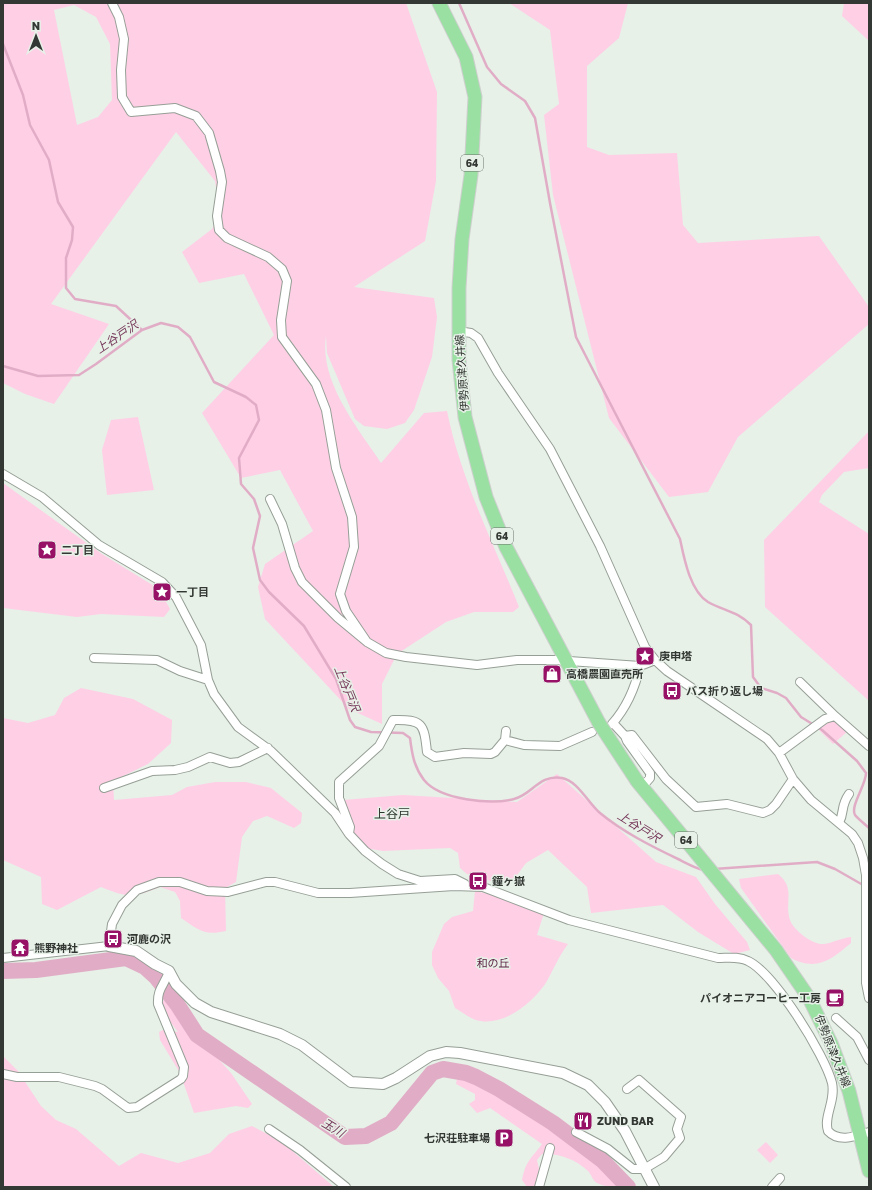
<svg xmlns="http://www.w3.org/2000/svg" width="872" height="1190" viewBox="0 0 872 1190" font-family="'Golos Text','Noto Sans JP',sans-serif">
	<rect width="100%" height="100%" fill="#e7f1e8"/>
	<!-- green -->
	<path fill="#ffcfe6" fill-rule="evenodd" d="M3 3H406L437 92 436 181 425 241 354 287 434 298 437 317 432 357 414 410 405 423 387 429 364 426 355 419 327 353 326 336C319 381 357 427 381 463L424 413 447 411C461 480 493 542 519 607L513 612H474L446 622 397 654 382 684V724L349 709 265 619 258 587 265 564 313 531 280 470 241 478 202 413 274 335 244 274 199 283 182 252 212 229 221 215 215 181 176 132 51 304 109 324 54 404 25 394 3 383ZM74 5 96 17 110 44 112 100 98 117 77 125 54 10Z
		M509 3H628L619 38 587 66V147L609 155 677 153 683 225 698 243 819 236 869 307V324L738 437 708 492 669 497 609 418 553 195 544 115 559 104 550 30Z
		M844 3H869V41L842 16Z
		M138 417 154 490 107 495 102 450 111 420Z
		M869 431V468L844 472 822 495 819 502 869 534V701L765 607 764 540Z
		M3 483 102 554 159 589 170 609 164 617 101 614 77 617 3 608Z
		M81 688 133 699 172 720 171 743 148 764 113 781 114 800 172 795 187 787 215 782H246L271 788 302 813 301 823 294 828 267 816 253 821 242 837 236 882 225 888 226 931C204 936 199 930 181 918L180 901 175 892 160 887C133 898 128 898 101 887L57 910 42 904 41 877 3 860V718L28 723 55 715 64 698Z
		M832 718 848 731 833 744 817 728Z
		M557 774 656 862 696 877 715 904 747 942 750 950 734 954 698 932 663 905 591 913 587 887 548 850 526 863 509 886 467 874 460 868 458 853 450 848 383 851 353 846 334 818 343 800 403 795 517 802Z
		M778 874C796 888 784 902 790 920 793 930 813 945 824 944 832 943 841 938 851 937V943C832 959 817 972 791 958L741 888 739 879Z
		M475 891 503 897 544 913 537 935 568 944C559 956 554 968 547 981 534 1002 503 1028 476 1020 469 1018 461 1011 455 1008L449 991 438 978 432 965V952L444 924 452 917 473 911Z
		M165 998 173 1000 190 1027 231 1073 252 1104 248 1108 236 1106 194 1113 180 1073 160 1040 159 1032 163 1030 178 1032 163 1012 161 1005Z
		M3 1056 18 1071 41 1106 56 1120 76 1129 119 1166 141 1153 178 1163 210 1153 229 1134 252 1126 282 1142 334 1187H3Z
		M457 1078 466 1079 484 1087 492 1089 533 1115 541 1125 558 1133 569 1131 583 1139 600 1154C599 1172 609 1176 622 1187 614 1187 604 1187 597 1183 593 1181 591 1174 588 1171 576 1159 558 1153 542 1154L537 1160 539 1169 535 1187H527L522 1180C526 1160 531 1159 542 1144L490 1108 477 1113 469 1104 475 1100V1094L456 1084Z
		M766 1142 778 1155 770 1163 757 1150Z"/>
	<g fill="none" stroke-linecap="round" stroke-linejoin="round">
		<!-- stream -->
		<path stroke="#e1adc6" stroke-width="2.5" d="M459 3 487 67 501 84 525 101 535 118 550 203 576 337 680 539C684 558 690 591 708 602 724 611 737 611 751 625L753 677 761 688 777 693 786 698 801 717 822 730 857 761 866 773C866 785 850 806 855 815 858 819 865 824 869 828
			M3 44 23 95 30 125 49 160 58 202 73 227 72 240 66 258V288L75 299 116 306 142 330
			M3 366 38 376 79 375 96 364 142 330 161 323 178 327 190 337 214 382 246 397 256 405 259 420 239 458 241 484 254 499 260 516 253 548 260 580 269 592 304 626 336 679 350 720 355 727 371 732 403 733 410 738C412 754 414 767 424 780 440 800 491 805 514 799 532 795 539 774 562 778 578 781 588 803 600 813 623 832 651 846 678 859 686 863 695 868 703 870
			M714 869 817 862 835 869 863 885"/>
		<!-- river -->
		<path stroke="#e1adc6" stroke-width="16" d="M3 971 36 970 126 958 145 967 156 977 177 1004 197 1035 345 1137 366 1136 391 1123 432 1073 443 1069 466 1073 476 1077 499 1089 553 1123 602 1160 628 1187"/>
		<defs>
			<path id="minor" d="M112 3 119 17 124 39 121 70 122 97 131 112 175 108 196 116 209 133 220 171 222 182 217 216 219 230 227 238 268 257 282 269 287 281 281 320 282 337 316 384 326 410 336 468 352 517 354 547 340 594 346 611 367 642
				M458 331 471 333 478 338 498 373 550 449 600 546 645 647 655 660 667 671 767 739 779 753 793 779 811 800 852 834 858 843 863 858 866 875V983L869 998
				M3 474 42 497 99 545 162 582 176 597 201 645 208 680 214 694 238 727 271 751 335 813 349 834 365 851 382 864 398 874 420 881 455 879 465 884
				M270 499 282 524 295 568 302 582 338 618 367 642 386 653 406 657 477 665 517 660H555L640 666 655 660
				M94 658 157 660 180 671 208 680
				M800 682 835 716
				M613 723 625 736 627 741 650 773V778L642 787
				M612 724C627 707 635 689 640 666
				M625 736 632 735 666 779 696 807 727 804 763 813 770 810 776 804 793 779
				M505 740 524 745 560 746 592 732
				M779 753 825 719 835 716 869 746
				M104 788 152 771 175 770 188 767 210 757 230 763 239 762 268 748
				M839 823C845 811 840 807 849 794
				M349 833 350 827 339 798V782L379 746 393 720C423 719 424 724 427 752L435 757 464 753 491 754 495 752 505 740 506 731
				M3 958 109 946 112 924 122 905 137 890 159 882H180L207 891 228 892 266 882H275L318 893H350L454 886 483 887 569 920 718 958C728 958 738 956 748 961 774 973 825 1055 832 1083 836 1101 823 1117 828 1131 839 1143 856 1136 869 1132
				M836 1018 857 1037 869 1060
				M3 1074 17 1077H59L95 1086 102 1089 128 1108 137 1107 181 1079 183 1076 184 1067 158 1004C157 988 165 985 169 971
				M269 1129 300 1150 346 1187
				M576 1132 608 1149 633 1169H644L664 1157 680 1138 677 1129 681 1117 639 1080 627 1089
				M539 1187 550 1148
				M772 1187 780 1178"/>
			<path id="tertiary" d="M109 946 136 951 155 964 169 971 176 984 195 1003 211 1012 280 1034 302 1045 351 1082 383 1084 396 1078 430 1056 446 1052 460 1053 563 1073 588 1085 605 1102 625 1131 654 1187"/>
			<path id="primary" d="M439 3 466 57 475 97 471 175 462 239 459 288V360L465 417 486 497 506 547 599 723
				M637 781 776 950 809 998 831 1043 849 1091 869 1171"/>
		</defs>
		<!-- minor casing -->
		<use href="#minor" stroke="#969f96" stroke-width="10"/>
		<!-- tertiary casing -->
		<use href="#tertiary" stroke="#969f96" stroke-width="12"/>
		<!-- primary casing -->
		<use href="#primary" stroke="#cecfce" stroke-width="15"/>
		<!-- minor -->
		<use href="#minor" stroke="#fff" stroke-width="8"/>
		<!-- tertiary -->
		<use href="#tertiary" stroke="#fff" stroke-width="10"/>
		<!-- primary -->
		<use href="#primary" stroke="#9be0a3" stroke-width="13"/>
		<defs>
			<path id="primary-bridge" d="M599 723 637 781"/>
		</defs>
		<!-- primary-bridge casing -->
		<use href="#primary-bridge" stroke="#cecfce" stroke-width="15" stroke-linecap="butt"/>
		<!-- primary-bridge -->
		<use href="#primary-bridge" stroke="#9be0a3" stroke-width="13"/>
	</g>
	<!-- icons -->
	<defs>
		<symbol id="sight-square" viewBox="-11 -11 22 22"><rect x="-9" y="-9" width="18" height="18" rx="4" fill="#971267" stroke="#e7f1e8"/><path d="M0-6L1.8-2.2L6-1.7L2.9 1.2L3.7 5.4L0 3.3L-3.7 5.4L-2.9 1.2L-6-1.7L-1.8-2.2Z" fill="#fff"/></symbol>
		<symbol id="shop-square" viewBox="-11 -11 22 22"><rect x="-9" y="-9" width="18" height="18" rx="4" fill="#971267" stroke="#e7f1e8"/><path d="M-5-2.5h2.3a2.7 3.5 0 0 1 5.4 0H5L5.5 6h-11ZM-1.5-2.5h3a1.5 2.3 0 0 0-3 0Z" fill="#fff"/></symbol>
		<symbol id="bus-square" viewBox="-11 -11 22 22"><rect x="-9" y="-9" width="18" height="18" rx="4" fill="#971267" stroke="#e7f1e8"/><path d="M-5-6H5V4H4V6H2V4H-2V6H-4V4H-5ZM-3.5-4V0h7V-4ZM-3.5 1.2v1.5H-2V1.2ZM2 1.2v1.5H3.5V1.2Z" fill="#fff"/></symbol>
		<symbol id="temple-square" viewBox="-11 -11 22 22"><rect x="-9" y="-9" width="18" height="18" rx="4" fill="#971267" stroke="#e7f1e8"/><path d="M0-6L5-2H3V0L6.5 2.5H4V6H1.5V3h-3V6H-4V2.5H-6.5L-3 0V-2H-5Z" fill="#fff"/></symbol>
		<symbol id="cafe-square" viewBox="-11 -11 22 22"><rect x="-9" y="-9" width="18" height="18" rx="4" fill="#971267" stroke="#e7f1e8"/><path d="M-5.5-4.5H6V0H3Q3 3.5 0 3.5H-2.5Q-5.5 3.5-5.5 0ZM3-3.2v2h1.7v-2ZM-6 4.5H4V6H-6Z" fill="#fff"/></symbol>
		<symbol id="restaurant-square" viewBox="-11 -11 22 22"><rect x="-9" y="-9" width="18" height="18" rx="4" fill="#971267" stroke="#e7f1e8"/><path d="M-5-6h1v4h1v-4h1v4h1v-4h1v5L-1.5 .5V6h-2V.5L-5-1ZM5-6V6H3V1.5H1.5Q1.5-4 5-6Z" fill="#fff"/></symbol>
		<symbol id="parking-square" viewBox="-11 -11 22 22"><rect x="-9" y="-9" width="18" height="18" rx="4" fill="#971267" stroke="#e7f1e8"/><path d="M-3.5-5.5H1a3.5 3.5 0 0 1 0 7H-1V5.5H-3.5ZM-1-3.4V-.6H.8a1.4 1.4 0 0 0 0-2.8Z" fill="#fff"/></symbol>
	</defs>
	<g fill-rule="evenodd">
		<use href="#sight-square" x="36" y="539" width="22" height="22"/>
		<use href="#sight-square" x="151" y="581" width="22" height="22"/>
		<use href="#sight-square" x="634" y="645" width="22" height="22"/>
		<use href="#shop-square" x="541" y="663" width="22" height="22"/>
		<use href="#bus-square" x="661" y="680" width="22" height="22"/>
		<use href="#bus-square" x="467" y="870" width="22" height="22"/>
		<use href="#bus-square" x="102" y="928" width="22" height="22"/>
		<use href="#temple-square" x="9" y="937" width="22" height="22"/>
		<use href="#cafe-square" x="824" y="987" width="22" height="22"/>
		<use href="#restaurant-square" x="572" y="1110" width="22" height="22"/>
		<use href="#parking-square" x="493" y="1127" width="22" height="22"/>
	</g>
	<g text-anchor="middle" stroke-width="3" stroke-linejoin="round" paint-order="stroke">
		<!-- shield labels -->
		<g fill="#e7f1e8" stroke="#6a706a" stroke-width="1">
			<rect x="461" y="155" width="22" height="16" rx="3"/>
			<rect x="491" y="528" width="22" height="16" rx="3"/>
			<rect x="675" y="832" width="22" height="16" rx="3"/>
		</g>
		<g font-size="10" font-weight="bold" fill="#343834">
			<text x="472" y="167">64</text>
			<text x="502" y="540">64</text>
			<text x="686" y="844">64</text>
		</g>
		<!-- street labels -->
		<g font-size="11" fill="#343834" stroke="#e7f1e8">
			<text transform="translate(462 373) rotate(-94)" y="4">伊勢原津久井線</text>
			<text transform="translate(833 1051) rotate(68)" y="4">伊勢原津久井線</text>
		</g>
		<!-- poi labels -->
		<g font-size="11" font-weight="bold" fill="#343834" stroke="#e7f1e8" text-anchor="start">
			<text x="61" y="554">二丁目</text>
			<text x="176" y="596">一丁目</text>
			<text x="659" y="660">庚申塔</text>
			<text x="566" y="678">高橋農園直売所</text>
			<text x="686" y="695">バス折り返し場</text>
			<text x="492" y="885">鐘ヶ嶽</text>
			<text x="127" y="943">河鹿の沢</text>
			<text x="34" y="952">熊野神社</text>
			<text x="821" y="1002" text-anchor="end">パイオニアコーヒー工房</text>
			<text x="597" y="1125">ZUND BAR</text>
			<text x="490" y="1142" text-anchor="end">七沢荘駐車場</text>
		</g>
		<!-- park labels -->
		<g font-size="11" fill="#5a1e40" stroke="#e7f1e8">
			<text x="493" y="967">和の丘</text>
		</g>
		<!-- water labels -->
		<g font-size="12" font-style="italic" fill="#753658" stroke="#e7f1e8">
			<text transform="translate(117 337) rotate(-34)" y="4">上谷戸沢</text>
			<text transform="translate(347 689) rotate(68)" y="4">上谷戸沢</text>
			<text transform="translate(639 827) rotate(32)" y="4">上谷戸沢</text>
			<text transform="translate(333 1128) rotate(31)" y="4">玉川</text>
		</g>
		<!-- neighbourhood labels -->
		<g font-size="12" fill="#2d352d" stroke="#e7f1e8">
			<text x="392" y="818">上谷戸</text>
		</g>
	</g>
	<!-- border -->
	<rect width="872" height="1190" fill="none" stroke="#343834" stroke-width="8"/>
	<!-- north arrow -->
	<g transform="translate(36 36)" stroke="#e7f1e8" stroke-width="3" paint-order="stroke">
	<path d="M0-3L7 15L0 10L-7 15Z" fill="#343834"/>
	<text y="-6" font-size="11" font-weight="bold" text-anchor="middle" fill="#343834">N</text>
	</g>
</svg>
